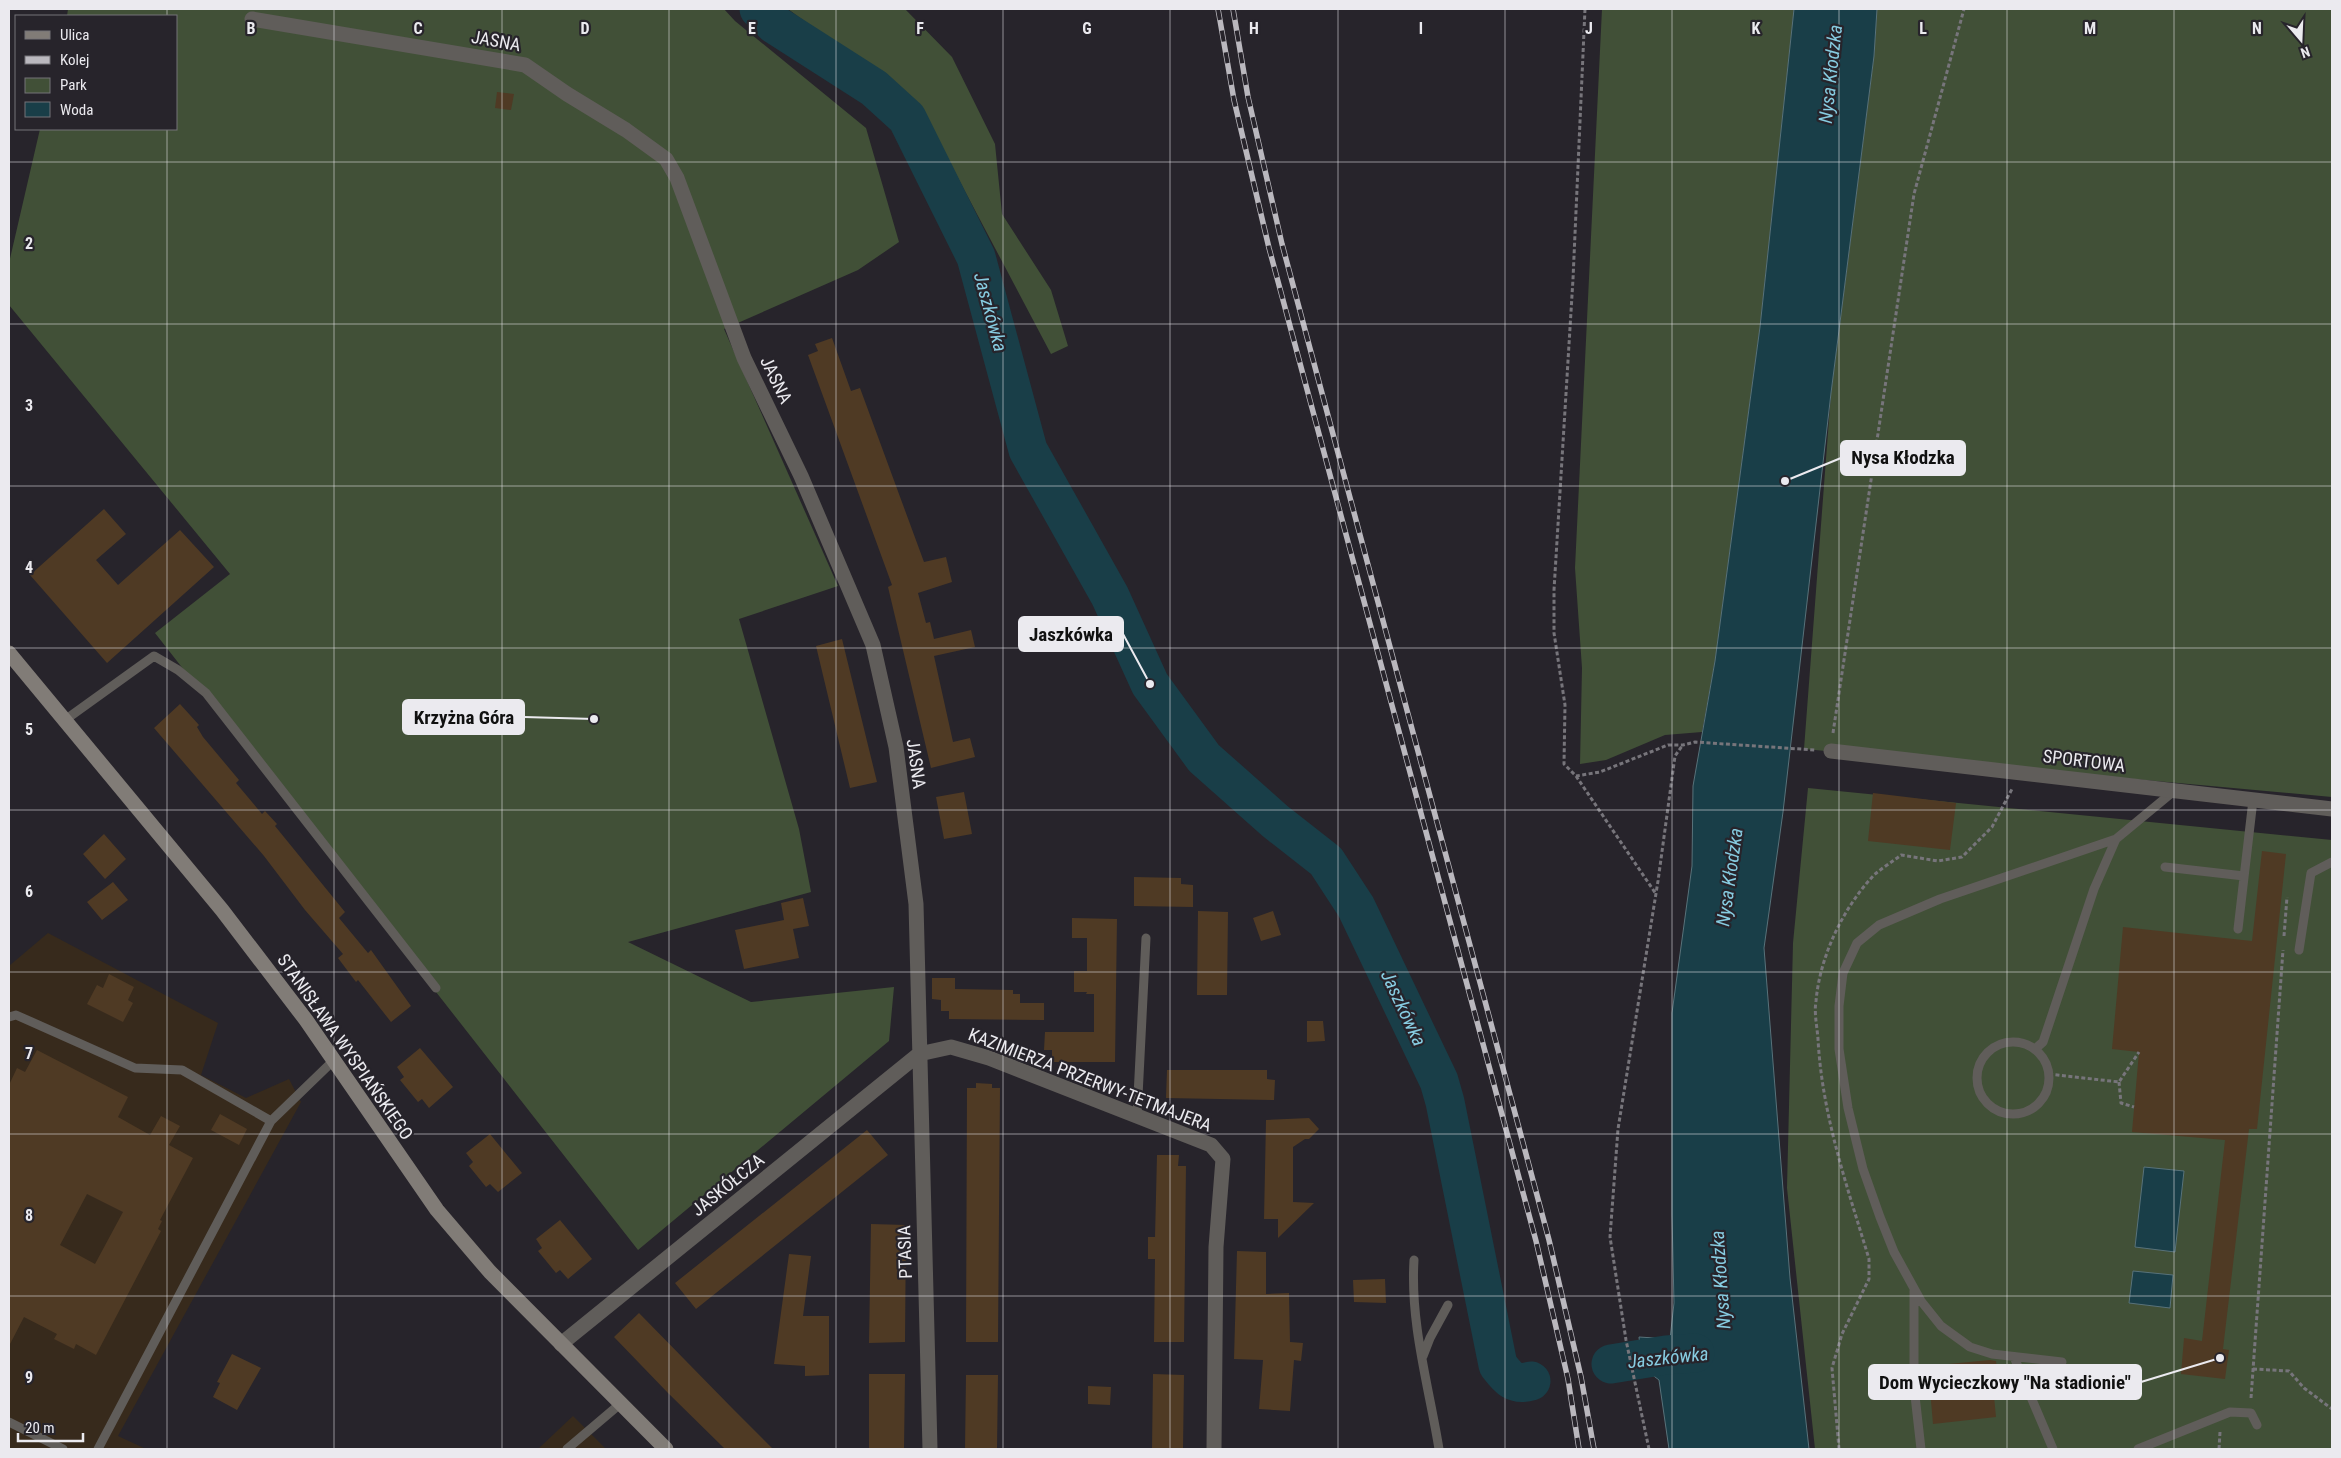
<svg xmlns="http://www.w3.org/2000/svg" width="2341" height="1458" viewBox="0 0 2341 1458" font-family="'Roboto Condensed',sans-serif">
	<rect width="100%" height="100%" fill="#27242b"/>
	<!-- industrial -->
	<path fill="#372a1c" d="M48 933 218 1023 201 1075 246 1098 289 1079 301 1102 118 1436 146 1449H9V966Z
		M573 1416 606 1449H538Z"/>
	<!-- green -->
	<path fill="#415037" d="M68 9H724L735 21 866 128 899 242 858 270 724 329 838 586 739 619 799 829 811 892 628 942 751 1002 894 987 889 1041 638 1250 155 633 230 574 9 305V263L40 129H176V16H67Z
		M788 9H905L952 57 995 144 1002 214 1051 290 1068 346 1051 354 940 144 906 96Z
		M1602 9H1794L1760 327 1715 661 1702 732 1665 735 1606 760 1580 764 1582 668 1575 568Z
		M1877 9H2332V797L1804 749 1831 393 1874 56Z
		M1808 788 2332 840V1449H1815L1787 1188 1793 943Z"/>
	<!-- water -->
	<path fill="#193e48" stroke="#58727a" d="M1794 9H1877L1874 56 1831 393 1783 812 1764 948 1790 1278 1809 1449H1669L1659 1380 1642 1367 1639 1337 1670 1339 1674 1303 1672 1215V1013L1692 866 1693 786 1715 661 1760 327Z
		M2144 1167 2184 1171 2175 1252 2135 1247Z
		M2133 1271 2173 1275 2170 1308 2129 1303Z"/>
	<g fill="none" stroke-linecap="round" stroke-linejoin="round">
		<!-- river -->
		<path stroke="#193e48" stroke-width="39" d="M759 9 774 24 874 88 907 118 976 257 1028 450 1110 596 1150 684 1204 758 1275 821 1326 861 1356 907 1439 1081 1445 1102 1498 1365C1508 1378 1514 1386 1531 1381
			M1611 1364 1666 1355 1695 1353"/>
	</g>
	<!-- building -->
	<path fill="#4f3a24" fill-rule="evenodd" d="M497 92 514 94 511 110 495 108Z
		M832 338 851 391 860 388 924 562 946 557 952 582 918 593 926 623 930 622 934 639 971 630 975 647 934 656 953 742 970 738 975 757 931 768 888 587 892 585 808 355 818 351 815 344Z
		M104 509 126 534 96 560 118 585 180 530 214 567 107 663 30 575Z
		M842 639 877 782 850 788 816 646Z
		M180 704 199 725 197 727 203 737 239 780 236 783 262 814 265 811 277 824 275 826 345 912 339 918 368 953 371 950 411 1006 391 1022 358 980 356 982 338 958 343 954 305 910 264 856 154 728Z
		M964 792 972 834 944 839 936 797Z
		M1873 793 1956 803 1950 850 1868 841Z
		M104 834 126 859 105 879 83 854Z
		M2262 851 2286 854 2257 1129H2249L2223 1349 2229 1350 2225 1379 2181 1374 2184 1338 2202 1341 2225 1140 2132 1132 2139 1052 2112 1049 2123 927 2252 941Z
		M1134 877 1181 878V884L1193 885V907L1134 906Z
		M113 882 128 900 102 920 87 902Z
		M803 898 809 926 793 929 799 958 744 969 735 930 784 920 781 903Z
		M1198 911 1228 912 1227 995H1197Z
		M1273 911 1281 935 1261 941 1253 918Z
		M1072 918 1117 919 1115 1062H1052V1050H1044L1045 1032H1094V994H1086L1087 992H1074V971H1087V938H1072Z
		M109 974 134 987 128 1000 133 1003 123 1022 87 1004 97 985 103 988Z
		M932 978H955V989L1013 990V994H1020V1003H1044V1020L949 1019V1011H941V1000L932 999Z
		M1307 1021H1323L1325 1041 1307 1042Z
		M420 1048 453 1087 429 1108 422 1099 418 1102 400 1080 404 1077 397 1067Z
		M37 1050 128 1097 118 1117 150 1135 161 1116 180 1126 169 1145 193 1158 160 1220 162 1221 158 1229 161 1231 96 1355 76 1344 74 1349 54 1339 57 1334 24 1317 9 1346V1085L17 1068 25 1072ZM87 1194 123 1212 95 1264 60 1245Z
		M1167 1070H1267V1079L1275 1080 1274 1100 1166 1098Z
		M976 1083 992 1084V1088H1000L998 1342H966L967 1088H976Z
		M220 1114 247 1129 239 1145 211 1130Z
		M1309 1118 1319 1129 1309 1139H1305L1293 1147V1202L1314 1203 1278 1238V1219H1264L1266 1120Z
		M867 1130 888 1155 696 1309 675 1283Z
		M490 1134 522 1173 498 1192 490 1184 486 1187 469 1166 473 1162 466 1153Z
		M1157 1155H1179L1178 1166H1186L1184 1342H1154L1155 1259H1148V1237H1155Z
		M560 1220 592 1259 568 1279 560 1270 556 1273 538 1251 542 1248 536 1239Z
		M871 1224 906 1225 905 1342 869 1343Z
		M1237 1251 1266 1252V1294L1289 1293 1290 1342 1303 1343 1301 1361 1294 1360 1290 1411 1259 1409 1263 1360 1234 1359Z
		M789 1254 811 1256 803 1316H829V1375L805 1376V1366L774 1364Z
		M1385 1279 1386 1303 1354 1302 1353 1280Z
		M639 1313 734 1410 773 1449H725L668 1393 614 1337Z
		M232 1354 261 1368 237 1410 213 1397 220 1383 217 1382Z
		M1990 1360 1996 1361 1998 1376H1992L1996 1417 1933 1424 1928 1366Z
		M869 1374H905L904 1449H869Z
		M1153 1374 1184 1375 1183 1449H1152Z
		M966 1375H998L997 1449H965Z
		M1088 1386 1111 1387 1110 1405 1088 1404Z"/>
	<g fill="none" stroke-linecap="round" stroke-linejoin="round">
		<!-- path -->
		<path stroke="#77757b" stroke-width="3" stroke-dasharray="4 2.5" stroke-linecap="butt" d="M1585 9 1573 279 1554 590V633L1565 705 1564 764 1576 776 1600 772 1668 745H1683L1695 742 1815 750
			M1833 733 1914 194 1964 9
			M1576 776 1656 894
			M2284 936 2287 897
			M2049 1074 2119 1082 2139 1052
			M2119 1082 2121 1103 2134 1107
			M2253 1369 2289 1371 2304 1388 2332 1409
			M2251 1398 2283 950
			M1649 1449 1626 1340 1610 1237 1618 1129 1658 881 1675 756 1682 746
			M1839 1449 1832 1368 1842 1334 1869 1279V1259C1847 1186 1822 1115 1818 1039 1817 1026 1814 1013 1816 1001 1820 956 1843 908 1874 875 1882 868 1892 862 1901 855L1938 861 1962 857 1992 827 2012 789
			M2219 1449 2220 1432"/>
		<!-- lane -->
		<path stroke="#605d5a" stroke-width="9" d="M65 720 154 656 178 670 206 693 436 988
			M2165 867 2244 876
			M2238 929 2253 800
			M2299 950 2311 873 2332 862
			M9 1017 16 1015 135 1068 182 1070 271 1121
			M1977 1078a36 36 0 1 1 72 0a36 36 0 1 1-72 0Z
			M2035 1049 2043 1042 2094 889 2116 839
			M1137 1116 1146 938
			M1414 1260C1410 1324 1429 1387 1439 1449
			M1914 1291V1387L1921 1449
			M1423 1356 1430 1338 1448 1305
			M2014 1357 2053 1449
			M2062 1362 1992 1354 1970 1347 1941 1326 1921 1301 1894 1252 1880 1217 1863 1169 1848 1108 1839 1049V1006L1843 973 1857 943 1879 925 1940 899 2116 839 2174 791
			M9 1422 63 1449
			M98 1449 271 1121 333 1061
			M567 1449 620 1404
			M2138 1449 2230 1412 2251 1413 2257 1425"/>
		<!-- street -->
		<path stroke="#605d5a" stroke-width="15" d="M252 19 525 65 567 94 626 130 666 159 677 178 744 358 801 476 873 645 896 747 916 904 930 1449
			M1831 751 2332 809
			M561 1344 919 1054 951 1047 989 1058 1211 1145 1223 1159 1216 1247 1214 1449"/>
		<!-- secondary -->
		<path stroke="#817c77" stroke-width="15" d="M9 653 222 910 306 1020 437 1210 490 1272 666 1449"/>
		<defs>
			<path id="rail" d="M1218 9 1234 100 1269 248 1536 1241 1568 1379 1579 1449
				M1233 9 1248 97 1282 244 1549 1240 1581 1377 1594 1449"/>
		</defs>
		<!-- rail casing -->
		<use href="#rail" stroke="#bab8be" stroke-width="5.5"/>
		<!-- rail -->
		<use href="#rail" stroke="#27242b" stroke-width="4" stroke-dasharray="11" stroke-linecap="butt"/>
	</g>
	<!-- grid -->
	<path fill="none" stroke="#ebeaef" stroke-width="1" stroke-opacity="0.55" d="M167 9V16M334 9V1449M502 9V1449M669 9V1449M836 9V1449M1003 9V1449M1170 9V1449M1338 9V1449M1505 9V1449M1672 9V1449M1839 9V1449M2007 9V1449M2174 9V1449M167 129V1449M9 162H2332M9 324H2332M9 486H2332M9 648H2332M9 810H2332M9 972H2332M9 1134H2332M9 1296H2332"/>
	<g text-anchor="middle" stroke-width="4.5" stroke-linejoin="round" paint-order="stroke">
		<!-- street labels -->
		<g font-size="18" fill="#ebeaef" stroke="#27242b">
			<text transform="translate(496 41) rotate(10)" y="6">JASNA</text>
			<text transform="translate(776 380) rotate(64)" y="6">JASNA</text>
			<text transform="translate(2084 761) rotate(7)" y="6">SPORTOWA</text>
			<text transform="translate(916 764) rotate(82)" y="6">JASNA</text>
			<text transform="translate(345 1047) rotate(55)" y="6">STANISŁAWA WYSPIAŃSKIEGO</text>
			<text transform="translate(1090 1080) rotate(21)" y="6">KAZIMIERZA PRZERWY-TETMAJERA</text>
			<text transform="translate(728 1185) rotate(-39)" y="6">JASKÓŁCZA</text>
			<text transform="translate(905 1252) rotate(-92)" y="6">PTASIA</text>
		</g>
		<!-- water labels -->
		<g font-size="19" font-style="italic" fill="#87cce1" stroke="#27242b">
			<text transform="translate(1830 74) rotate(-84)" y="7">Nysa Kłodzka</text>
			<text transform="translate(991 312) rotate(75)" y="7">Jaszkówka</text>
			<text transform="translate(1729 877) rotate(-82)" y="7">Nysa Kłodzka</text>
			<text transform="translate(1404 1008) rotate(65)" y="7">Jaszkówka</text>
			<text transform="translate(1720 1280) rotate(-94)" y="7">Nysa Kłodzka</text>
			<text transform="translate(1668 1357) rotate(-6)" y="7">Jaszkówka</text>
		</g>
	</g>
	<g font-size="16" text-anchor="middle" font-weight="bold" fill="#ebeaef" stroke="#27242b" stroke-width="4.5" stroke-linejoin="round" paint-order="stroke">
		<text x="251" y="34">B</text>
		<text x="418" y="34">C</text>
		<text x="585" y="34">D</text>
		<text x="752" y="34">E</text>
		<text x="920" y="34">F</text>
		<text x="1087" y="34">G</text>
		<text x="1254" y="34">H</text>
		<text x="1421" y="34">I</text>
		<text x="1589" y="34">J</text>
		<text x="1756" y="34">K</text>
		<text x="1923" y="34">L</text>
		<text x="2090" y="34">M</text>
		<text x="2257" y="34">N</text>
		<text x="29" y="249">2</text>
		<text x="29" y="411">3</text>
		<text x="29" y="573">4</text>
		<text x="29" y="735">5</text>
		<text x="29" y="897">6</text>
		<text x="29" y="1059">7</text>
		<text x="29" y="1221">8</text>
		<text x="29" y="1383">9</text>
	</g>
	<!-- callouts -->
	<path fill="none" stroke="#ebeaef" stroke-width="2" d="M1785 481L1841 458M1150 684L1123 634M594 719L524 717M2220 1358L2141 1382"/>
	<g fill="#ebeaef" stroke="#27242b" stroke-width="2">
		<circle cx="1785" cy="481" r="5"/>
		<circle cx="1150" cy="684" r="5"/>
		<circle cx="594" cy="719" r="5"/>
		<circle cx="2220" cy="1358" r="5"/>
	</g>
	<g fill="#ebeaef" stroke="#ebeaef" stroke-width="2">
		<rect x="1841" y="441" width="124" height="34" rx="5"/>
		<rect x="1019" y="617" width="104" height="34" rx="5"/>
		<rect x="403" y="700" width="121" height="34" rx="5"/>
		<rect x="1869" y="1365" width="272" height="34" rx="5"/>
	</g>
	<g font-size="19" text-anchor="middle" font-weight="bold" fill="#111">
		<text x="1903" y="464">Nysa Kłodzka</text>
		<text x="1071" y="641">Jaszkówka</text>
		<text x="464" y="724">Krzyżna Góra</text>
		<text x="2005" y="1389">Dom Wycieczkowy "Na stadionie"</text>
	</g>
	<!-- border -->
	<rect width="2341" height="1458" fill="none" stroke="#ebeaef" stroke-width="20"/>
	<!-- legend -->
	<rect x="15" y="15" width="162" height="115" fill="#27242b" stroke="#757379"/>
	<rect x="25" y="31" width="25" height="8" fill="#817c77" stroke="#757379"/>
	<text x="60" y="40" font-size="15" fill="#ebeaef">Ulica</text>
	<rect x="25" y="56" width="25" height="8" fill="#bab8be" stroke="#757379"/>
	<text x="60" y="65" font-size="15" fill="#ebeaef">Kolej</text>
	<rect x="25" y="78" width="25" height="15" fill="#415037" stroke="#757379"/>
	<text x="60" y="90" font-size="15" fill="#ebeaef">Park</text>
	<rect x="25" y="102" width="25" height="15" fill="#193e48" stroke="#757379"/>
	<text x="60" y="115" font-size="15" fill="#ebeaef">Woda</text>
	<!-- north arrow -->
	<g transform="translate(2301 40) rotate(161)" stroke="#27242b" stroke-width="4" paint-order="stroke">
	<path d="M0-4L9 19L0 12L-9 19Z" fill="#ebeaef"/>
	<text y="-8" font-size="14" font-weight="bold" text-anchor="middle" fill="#ebeaef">N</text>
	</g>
	<!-- scale -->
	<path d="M18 1433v8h65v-8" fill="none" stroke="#ebeaef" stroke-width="2.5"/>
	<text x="25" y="1433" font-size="15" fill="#ebeaef" stroke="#27242b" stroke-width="4" paint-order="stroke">20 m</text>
</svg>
